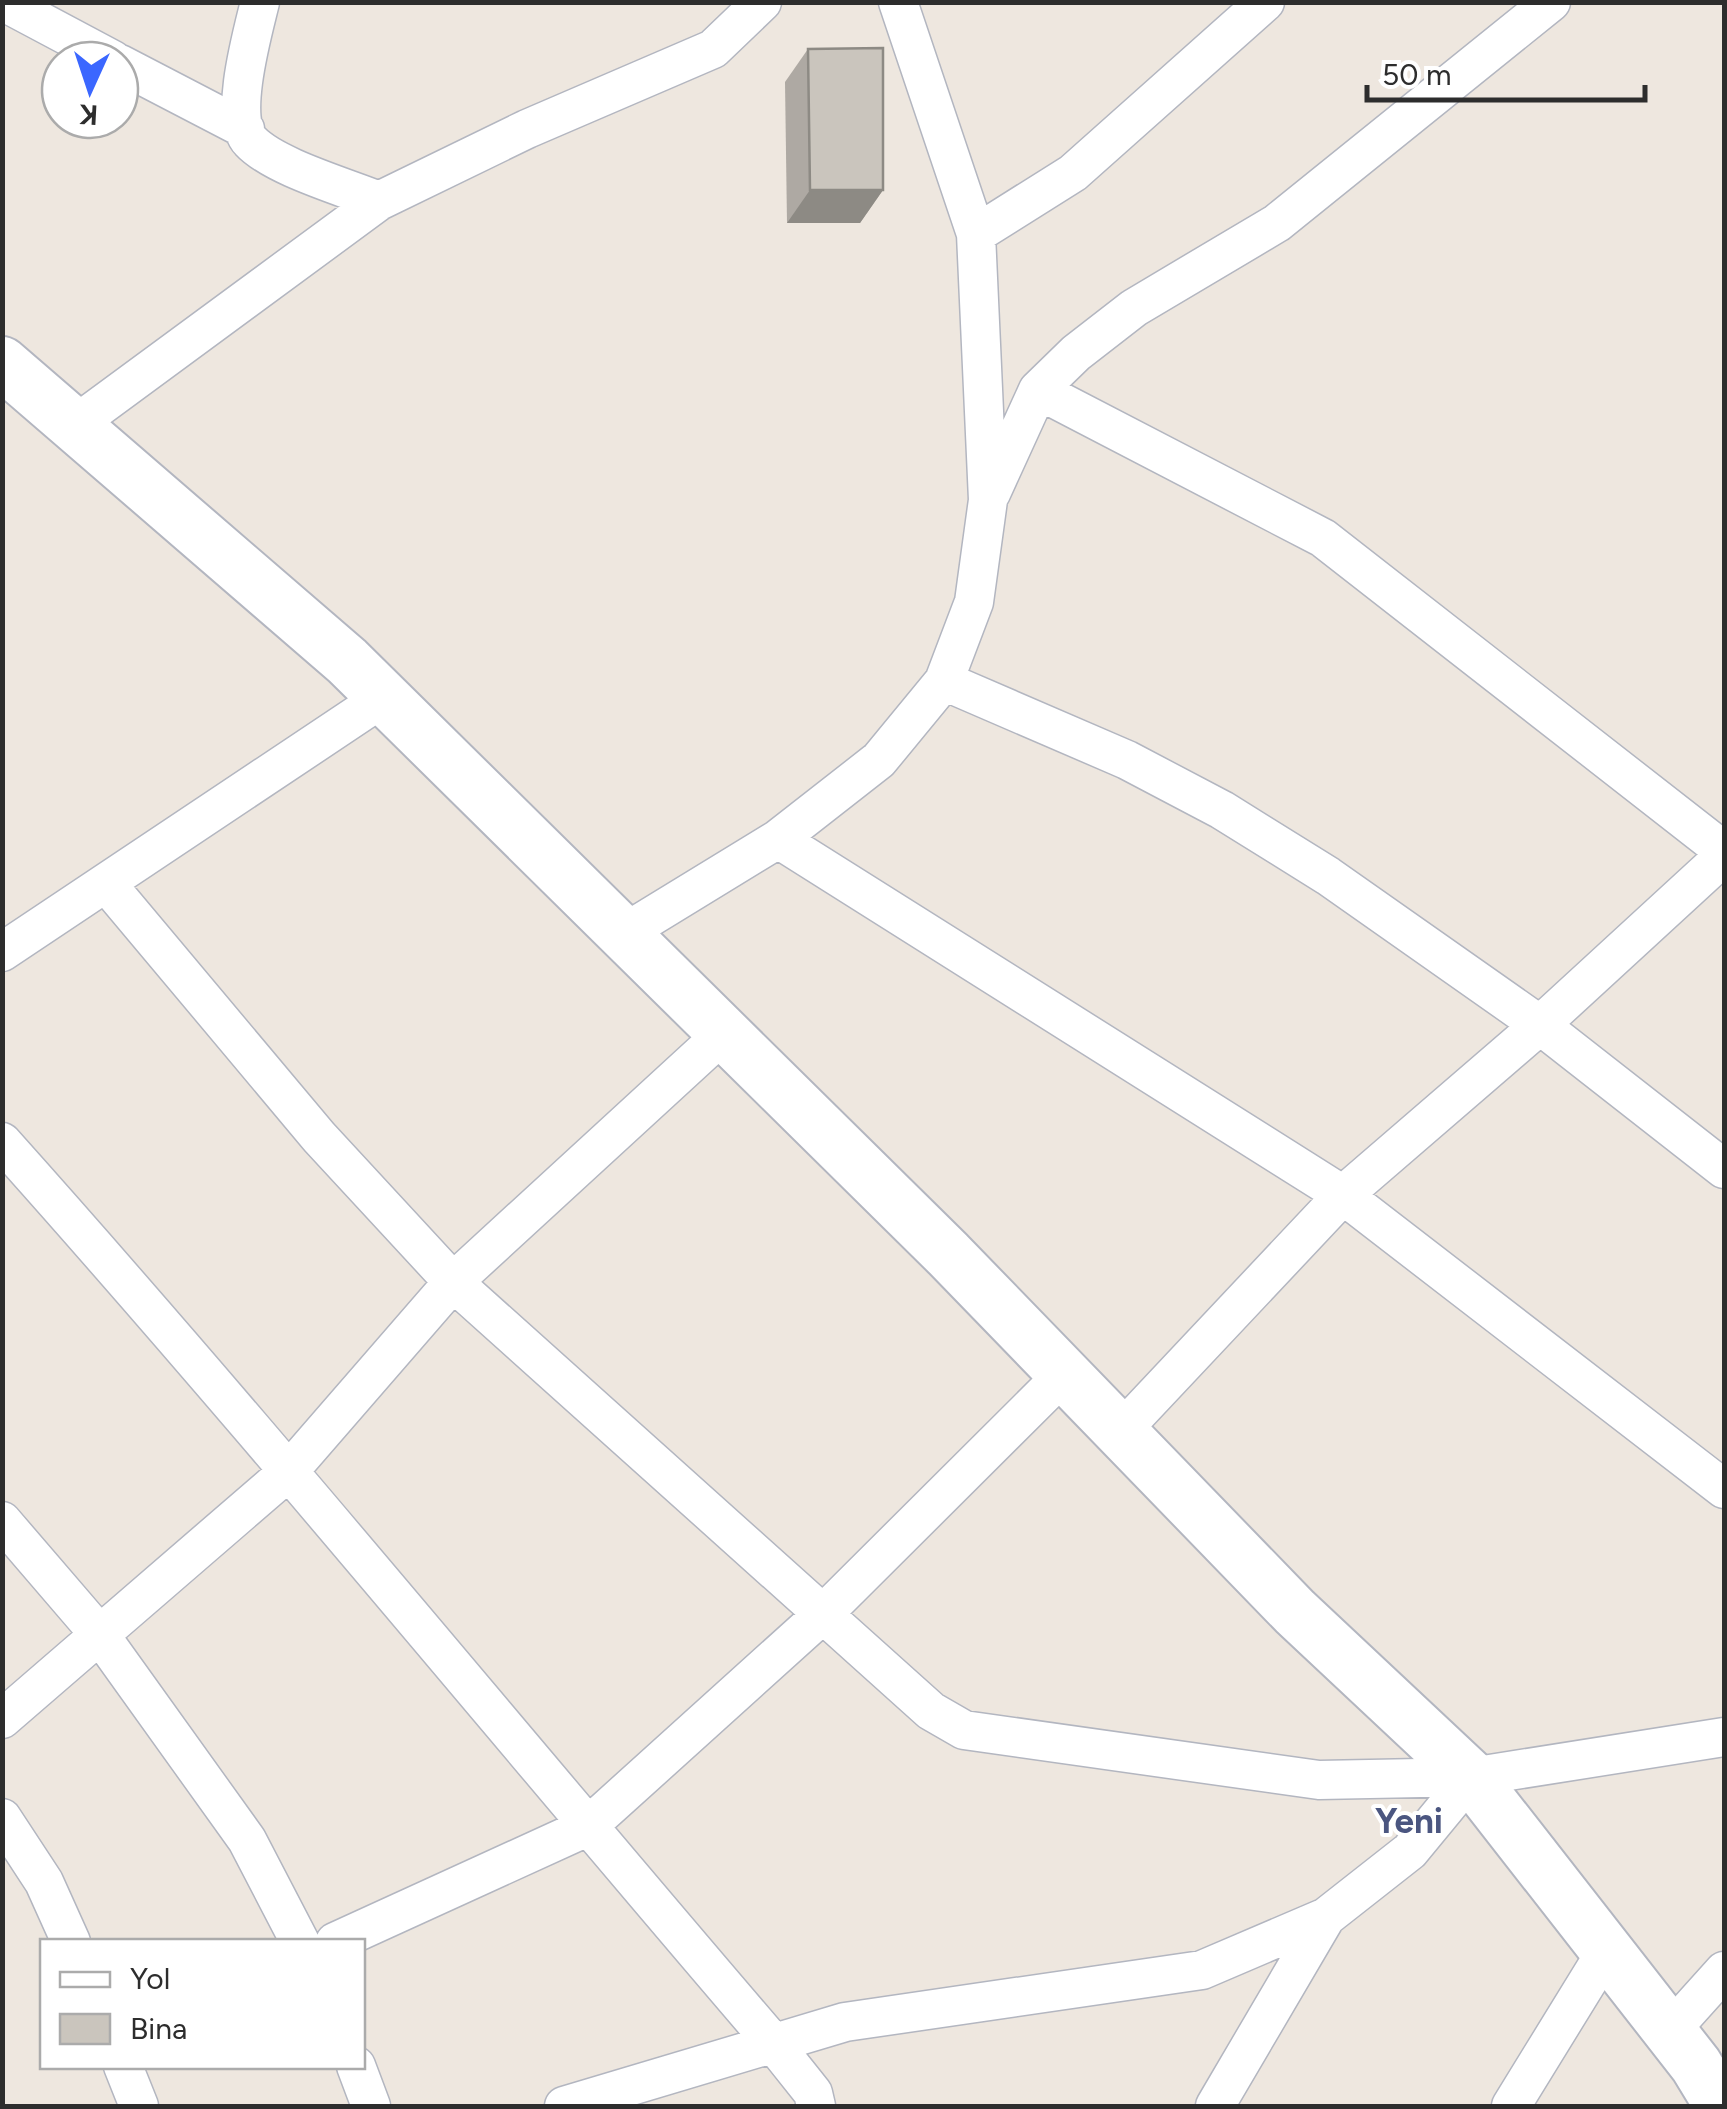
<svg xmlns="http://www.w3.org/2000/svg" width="1727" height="2109" viewBox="0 0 1727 2109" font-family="Figtree,sans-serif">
	<rect width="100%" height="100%" fill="#eee7df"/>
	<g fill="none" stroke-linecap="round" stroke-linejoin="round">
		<defs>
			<path id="street" d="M4 2 113 60
				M260 2C253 31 228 119 250 141 274 167 345 187 379 201
				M120 64 245 129
				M976 234 1073 173 1265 2
				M1038 390 1323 538 1724 851
				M76 424 379 201 527 129 713 49 762 2
				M991 493 1038 390 1076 353 1134 308 1277 223 1551 2
				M944 681 1127 760 1222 810 1328 876 1540 1025 1724 1169
				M778 839 1343 1195 1724 1489
				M106 883 319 1137 453 1282 931 1711 964 1730 1319 1780 1471 1777 1724 1737
				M621 935 778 839 879 760 944 681 974 602 988 500 976 234 898 2
				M2 952 384 697
				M2 1142C266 1437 516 1744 774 2044L813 2093 816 2106
				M1120 1432 1343 1195 1540 1025 1724 856
				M2 1521 100 1635 247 1840 300 1942
				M2 1719 289 1471 453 1282 722 1035
				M2 1818 44 1882 71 1942
				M335 1942 587 1827 824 1613 1064 1374
				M1670 2031 1724 1971
				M123 2066 139 2106
				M356 2066 371 2106
				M564 2106 845 2022 1202 1970 1326 1917 1410 1851 1471 1777
				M1215 2106 1326 1917
				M1511 2106 1607 1950"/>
			<path id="secondary" d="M2 363 347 661 948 1254 1295 1612 1471 1777 1696 2065 1721 2106"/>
		</defs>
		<!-- street casing -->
		<use href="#street" stroke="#b3b6c0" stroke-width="41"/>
		<!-- secondary casing -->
		<use href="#secondary" stroke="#b3b6c0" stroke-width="56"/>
		<!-- street -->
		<use href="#street" stroke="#fff" stroke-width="38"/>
		<!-- secondary -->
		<use href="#secondary" stroke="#fff" stroke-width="52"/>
	</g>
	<!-- wall -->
	<path fill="#aea9a3" d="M808 49 883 190 860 223H787L785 82Z"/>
	<!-- shaded-wall -->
	<path fill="#8d8a84" d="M810 190H883L860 223H787Z"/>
	<!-- building -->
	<path fill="#cac5bd" stroke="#8d8a84" stroke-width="2.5" d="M883 48V190H810L808 49Z"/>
	<g text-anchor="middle" stroke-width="8" stroke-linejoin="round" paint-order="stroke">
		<!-- district labels -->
		<g font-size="35" font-weight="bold" fill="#4b5680" stroke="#fff">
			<text x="1409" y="1833">Yeni</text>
		</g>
	</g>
	<!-- border -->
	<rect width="1727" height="2109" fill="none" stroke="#2d2d2d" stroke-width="10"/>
	<!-- legend -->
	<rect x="40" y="1939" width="325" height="130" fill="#ffffff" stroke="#ababab" stroke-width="2.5"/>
	<rect x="60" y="1972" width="50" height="15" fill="#ffffff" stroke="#ababab" stroke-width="2.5"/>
	<text x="130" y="1989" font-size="30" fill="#2d2d2d">Yol</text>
	<rect x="60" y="2014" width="50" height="30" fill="#cac5bd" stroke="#ababab" stroke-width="2.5"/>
	<text x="130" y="2039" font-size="30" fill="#2d2d2d">Bina</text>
	<!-- north arrow -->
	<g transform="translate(90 90) rotate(183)"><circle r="48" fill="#ffffff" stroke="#ababab" stroke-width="2.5"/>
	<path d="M0-8L18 38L0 25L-18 38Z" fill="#3b67ff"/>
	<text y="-15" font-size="28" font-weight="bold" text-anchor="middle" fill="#2d2d2d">K</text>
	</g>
	<!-- scale -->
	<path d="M1367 85v15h278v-15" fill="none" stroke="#2d2d2d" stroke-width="5"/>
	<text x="1382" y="85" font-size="30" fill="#2d2d2d" stroke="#ffffff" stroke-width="8" paint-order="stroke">50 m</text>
</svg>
